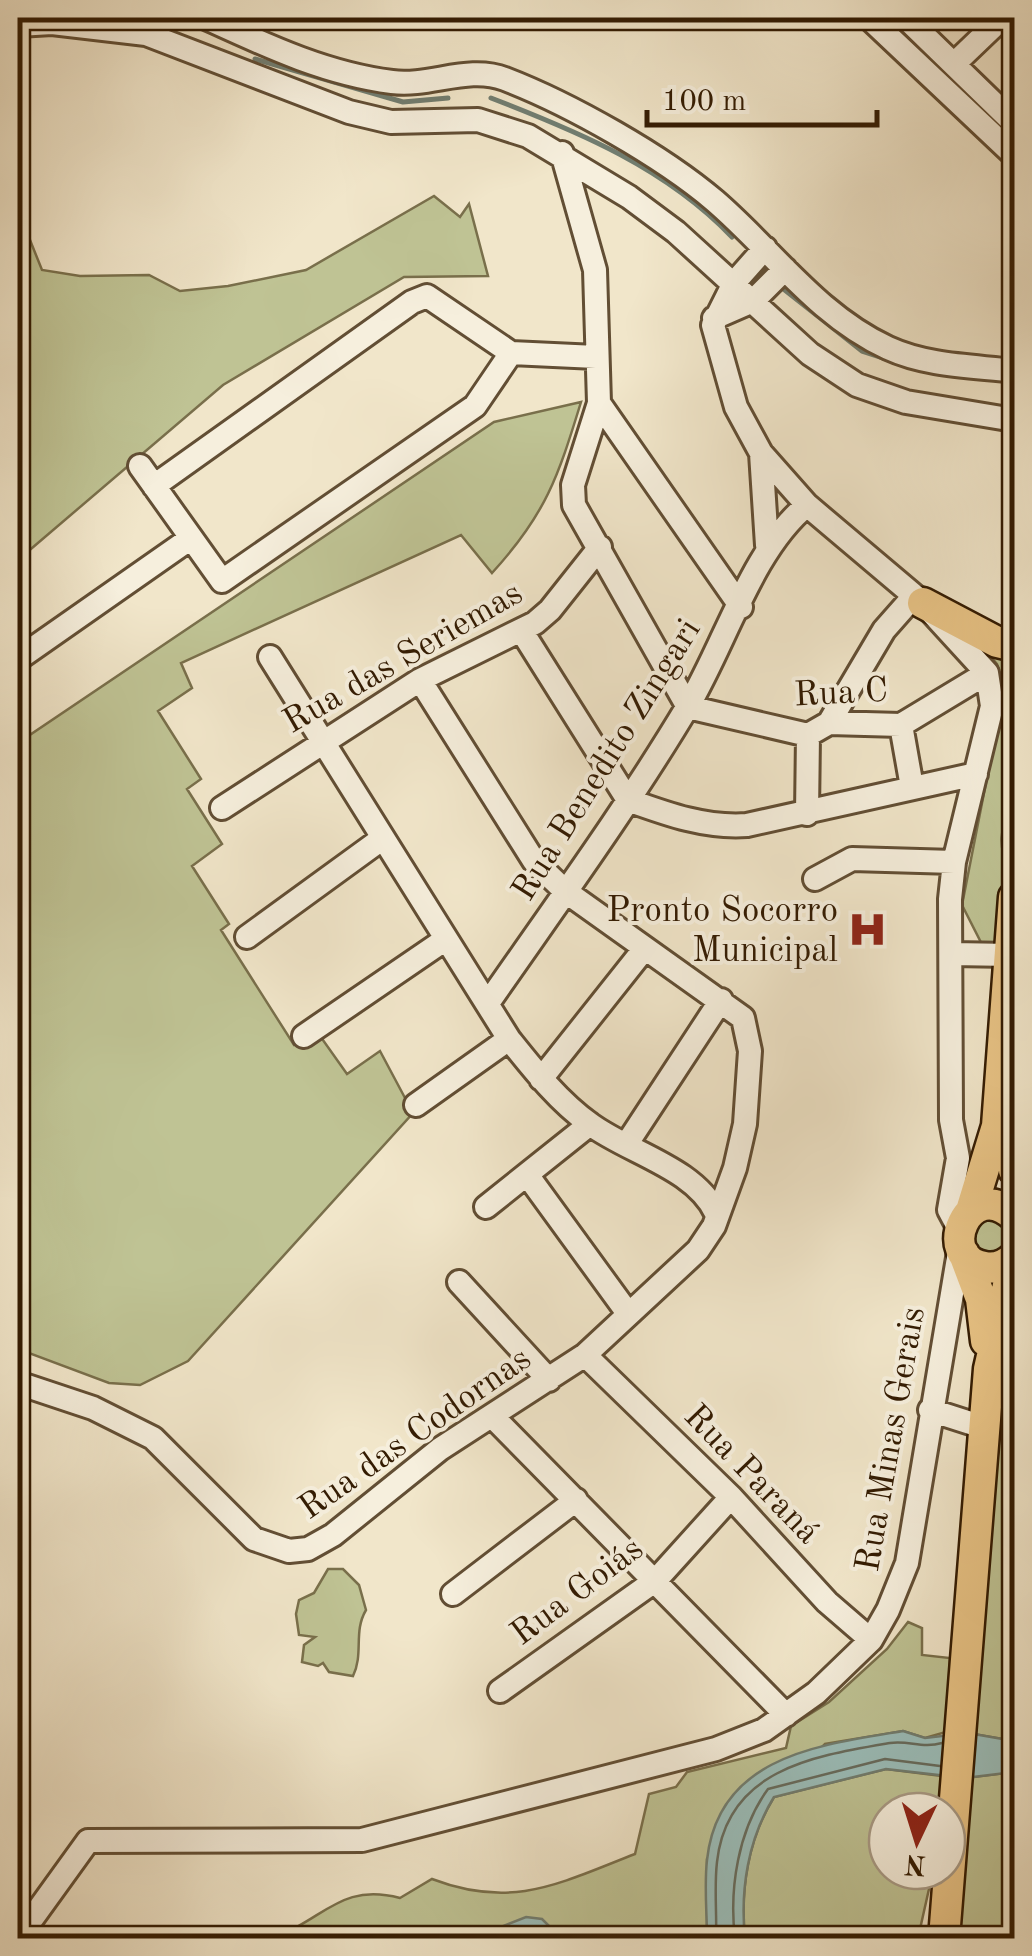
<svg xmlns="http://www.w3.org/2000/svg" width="1032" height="1956" viewBox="0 0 1032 1956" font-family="'Old Standard TT',serif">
	<rect width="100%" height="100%" fill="#f1e6ca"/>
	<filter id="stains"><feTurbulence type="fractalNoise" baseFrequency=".002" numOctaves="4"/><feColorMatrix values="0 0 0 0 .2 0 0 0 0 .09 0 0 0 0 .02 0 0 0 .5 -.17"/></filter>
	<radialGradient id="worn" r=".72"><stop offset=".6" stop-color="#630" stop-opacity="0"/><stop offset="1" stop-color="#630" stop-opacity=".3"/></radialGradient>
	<!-- green -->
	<path fill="#bfc394" stroke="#796f4b" stroke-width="2.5" d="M434 196 460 217 469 204 488 276 404 277 223 385 18 560V210L42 270 80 276 149 275 180 291 228 286 306 270Z
		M581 402C558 477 546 514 492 573L461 535 181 663 192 688 158 711 201 779 187 789 222 844 192 866 229 924 221 930 294 1045 318 1033 347 1074 380 1051 413 1113 188 1361 140 1385 109 1383 18 1349V743L494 422Z
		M986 651 1014 664C1014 698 1021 760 1014 791 1008 822 993 833 1008 867L995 1025 992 964 962 905 1004 691 997 664Z
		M974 1237a18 18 0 1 1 36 0a18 18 0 1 1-36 0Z
		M1014 1303V1741L968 1733Z
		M328 1569H343L359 1585 366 1610C353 1632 364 1653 353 1676L329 1672 323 1663 318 1666 302 1662 304 1645 315 1637 299 1635 296 1614 299 1600 314 1593Z
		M908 1622 922 1628V1655L950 1658 946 1732 925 1738 903 1731 825 1744 707 1859V1938H577L569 1932 498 1927 487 1938H271C324 1921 339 1882 400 1898L432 1879C513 1910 560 1883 635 1854L649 1794 676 1787 687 1772 786 1748 791 1726 829 1702 887 1649Z
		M886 1769 942 1776 939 1811H887V1871H933L918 1938H745C740 1890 748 1839 774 1797Z
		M1014 1772V1938H954L965 1778Z"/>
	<!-- water -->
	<path fill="#9bbeba" stroke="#717d70" stroke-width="2.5" d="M903 1731 925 1738 968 1733 1014 1741V1772L965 1778 886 1769 774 1797C748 1839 740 1890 745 1938H707C707 1913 704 1886 707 1860 718 1756 819 1745 903 1731Z
		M526 1917 542 1919 553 1930 569 1932 577 1938H487L498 1928Z"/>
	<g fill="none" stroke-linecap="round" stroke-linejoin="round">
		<!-- shore -->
		<path stroke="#676c5e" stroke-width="2.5" d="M716 1938C717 1913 714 1887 717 1862 727 1769 814 1756 890 1743 909 1740 922 1749 942 1743
			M735 1938C729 1889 738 1830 768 1789L885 1759 940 1766"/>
		<!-- stream -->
		<path stroke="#717d70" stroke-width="5" d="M122 18 143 23
			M255 59 403 102 448 98
			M491 98C579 132 666 168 732 237
			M781 287 862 351 908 366"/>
		<defs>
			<path id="minor" d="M206 18C265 45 326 74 392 82 430 87 468 65 505 79 570 104 662 156 715 201 773 251 817 315 888 348 927 366 973 366 1014 371
				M869 18 1014 155
				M906 18 1014 123
				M18 25 52 23 146 34 349 112 391 122 478 120 528 136 629 197 676 232 810 354 857 385 906 402 1014 420
				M954 64 1002 18
				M562 153 595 270 599 403 573 485 574 505 688 707 808 735 829 723 901 725 987 673
				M765 248 734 283 713 325 736 407 761 453 767 545
				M714 318 753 301 785 269
				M599 403 741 607
				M761 453 807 505
				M140 466 222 581 475 406 511 353
				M154 486 412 302 427 296 511 353 596 357
				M521 630 628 800C667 814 705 828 747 825L976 774
				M270 657 509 1039C533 1069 558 1101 590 1124 629 1153 695 1168 716 1213
				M18 659 191 538
				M829 723 884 630 914 596
				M901 725 912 787
				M222 808 420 680 535 623 550 610 600 547
				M807 814 808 735
				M815 879 852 859 954 862
				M247 937 383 838
				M952 954 1011 955
				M488 1003C556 905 627 808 688 706 726 642 752 550 807 505L923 603 987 673 992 706 954 862 950 899 951 1120 958 1158 949 1210 959 1229
				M304 1036 446 939
				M541 1079 645 948
				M416 1105 509 1039
				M626 1145 721 1000
				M528 1176 627 1312
				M486 1207 590 1124
				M459 1282 549 1380
				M585 1355 731 1497 827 1602 871 1640
				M18 1383 93 1408 153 1438 254 1539 289 1551 308 1549 333 1535 440 1449 585 1355 698 1250 714 1226 735 1168 745 1124 750 1051 743 1018 565 891 534 861 420 680
				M930 1410 986 1428
				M493 1417 786 1715
				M453 1594 576 1500
				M500 1691 656 1580 731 1497
				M18 1938 88 1841 362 1840 716 1749 764 1730 816 1693 871 1640 888 1610 907 1563 960 1246"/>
			<path id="major" d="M923 603 997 642 1014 646
				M1014 1144V1170
				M971 1211 997 1126 1014 897
				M1014 1216C969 1174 933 1259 985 1267 997 1269 1006 1265 1014 1257
				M964 1254 981 1299 986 1341
				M944 1938 989 1369 1014 1259"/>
		</defs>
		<!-- minor casing -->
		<use href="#minor" stroke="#624e34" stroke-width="28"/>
		<!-- major casing -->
		<use href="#major" stroke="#331b02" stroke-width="35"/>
		<!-- minor -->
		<use href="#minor" stroke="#f6efdd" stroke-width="22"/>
		<!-- major -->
		<use href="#major" stroke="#e8c385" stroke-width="30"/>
	</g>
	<!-- icons -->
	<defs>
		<symbol id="hospital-bare" viewBox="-9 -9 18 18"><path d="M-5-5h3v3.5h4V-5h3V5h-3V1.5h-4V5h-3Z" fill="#8f2418" stroke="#f6efdd" stroke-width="2.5" paint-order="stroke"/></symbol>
	</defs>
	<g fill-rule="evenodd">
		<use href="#hospital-bare" x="840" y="902" width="55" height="55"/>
	</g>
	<g text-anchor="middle" stroke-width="8" stroke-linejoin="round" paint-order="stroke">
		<!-- street labels -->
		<g font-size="35" fill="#331b02" stroke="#f6efdd">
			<text transform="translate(402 656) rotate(-30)" y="12">Rua das Seriemas</text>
			<text transform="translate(841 691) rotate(-3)" y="12">Rua C</text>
			<text transform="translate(605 759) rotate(-58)" y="12">Rua Benedito Zingari</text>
			<text transform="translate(414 1432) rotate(-35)" y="12">Rua das Codornas</text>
			<text transform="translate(889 1439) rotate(-80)" y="12">Rua Minas Gerais</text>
			<text transform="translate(753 1473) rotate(46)" y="12">Rua Paraná</text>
			<text transform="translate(576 1590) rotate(-37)" y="12">Rua Goiás</text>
		</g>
		<!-- poi labels -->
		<g font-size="35" fill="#331b02" stroke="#f6efdd" text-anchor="end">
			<text x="838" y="921">Pronto Socorro<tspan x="838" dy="40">Municipal</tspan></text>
		</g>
	</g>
	<!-- margin -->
	<rect width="1032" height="1956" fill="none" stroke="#f1e6ca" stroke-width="60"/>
	<rect x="20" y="20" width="992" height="1916" fill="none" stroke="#331b02" stroke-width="5"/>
	<rect x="30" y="30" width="972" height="1896" fill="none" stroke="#331b02" stroke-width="2.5"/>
	<!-- north arrow -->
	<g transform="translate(917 1841) rotate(184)"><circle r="48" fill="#f6efdd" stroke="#a89a85" stroke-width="2.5"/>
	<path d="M0-8L18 38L0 25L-18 38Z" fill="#8f2418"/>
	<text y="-15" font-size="28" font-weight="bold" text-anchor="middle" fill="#331b02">N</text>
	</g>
	<!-- scale -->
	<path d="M647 110v15h230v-15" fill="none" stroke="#331b02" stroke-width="5"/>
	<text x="662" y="110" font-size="30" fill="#331b02" stroke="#f6efdd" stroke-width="8" paint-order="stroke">100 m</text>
	<rect width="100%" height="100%" filter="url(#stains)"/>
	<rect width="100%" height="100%" fill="url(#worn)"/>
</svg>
